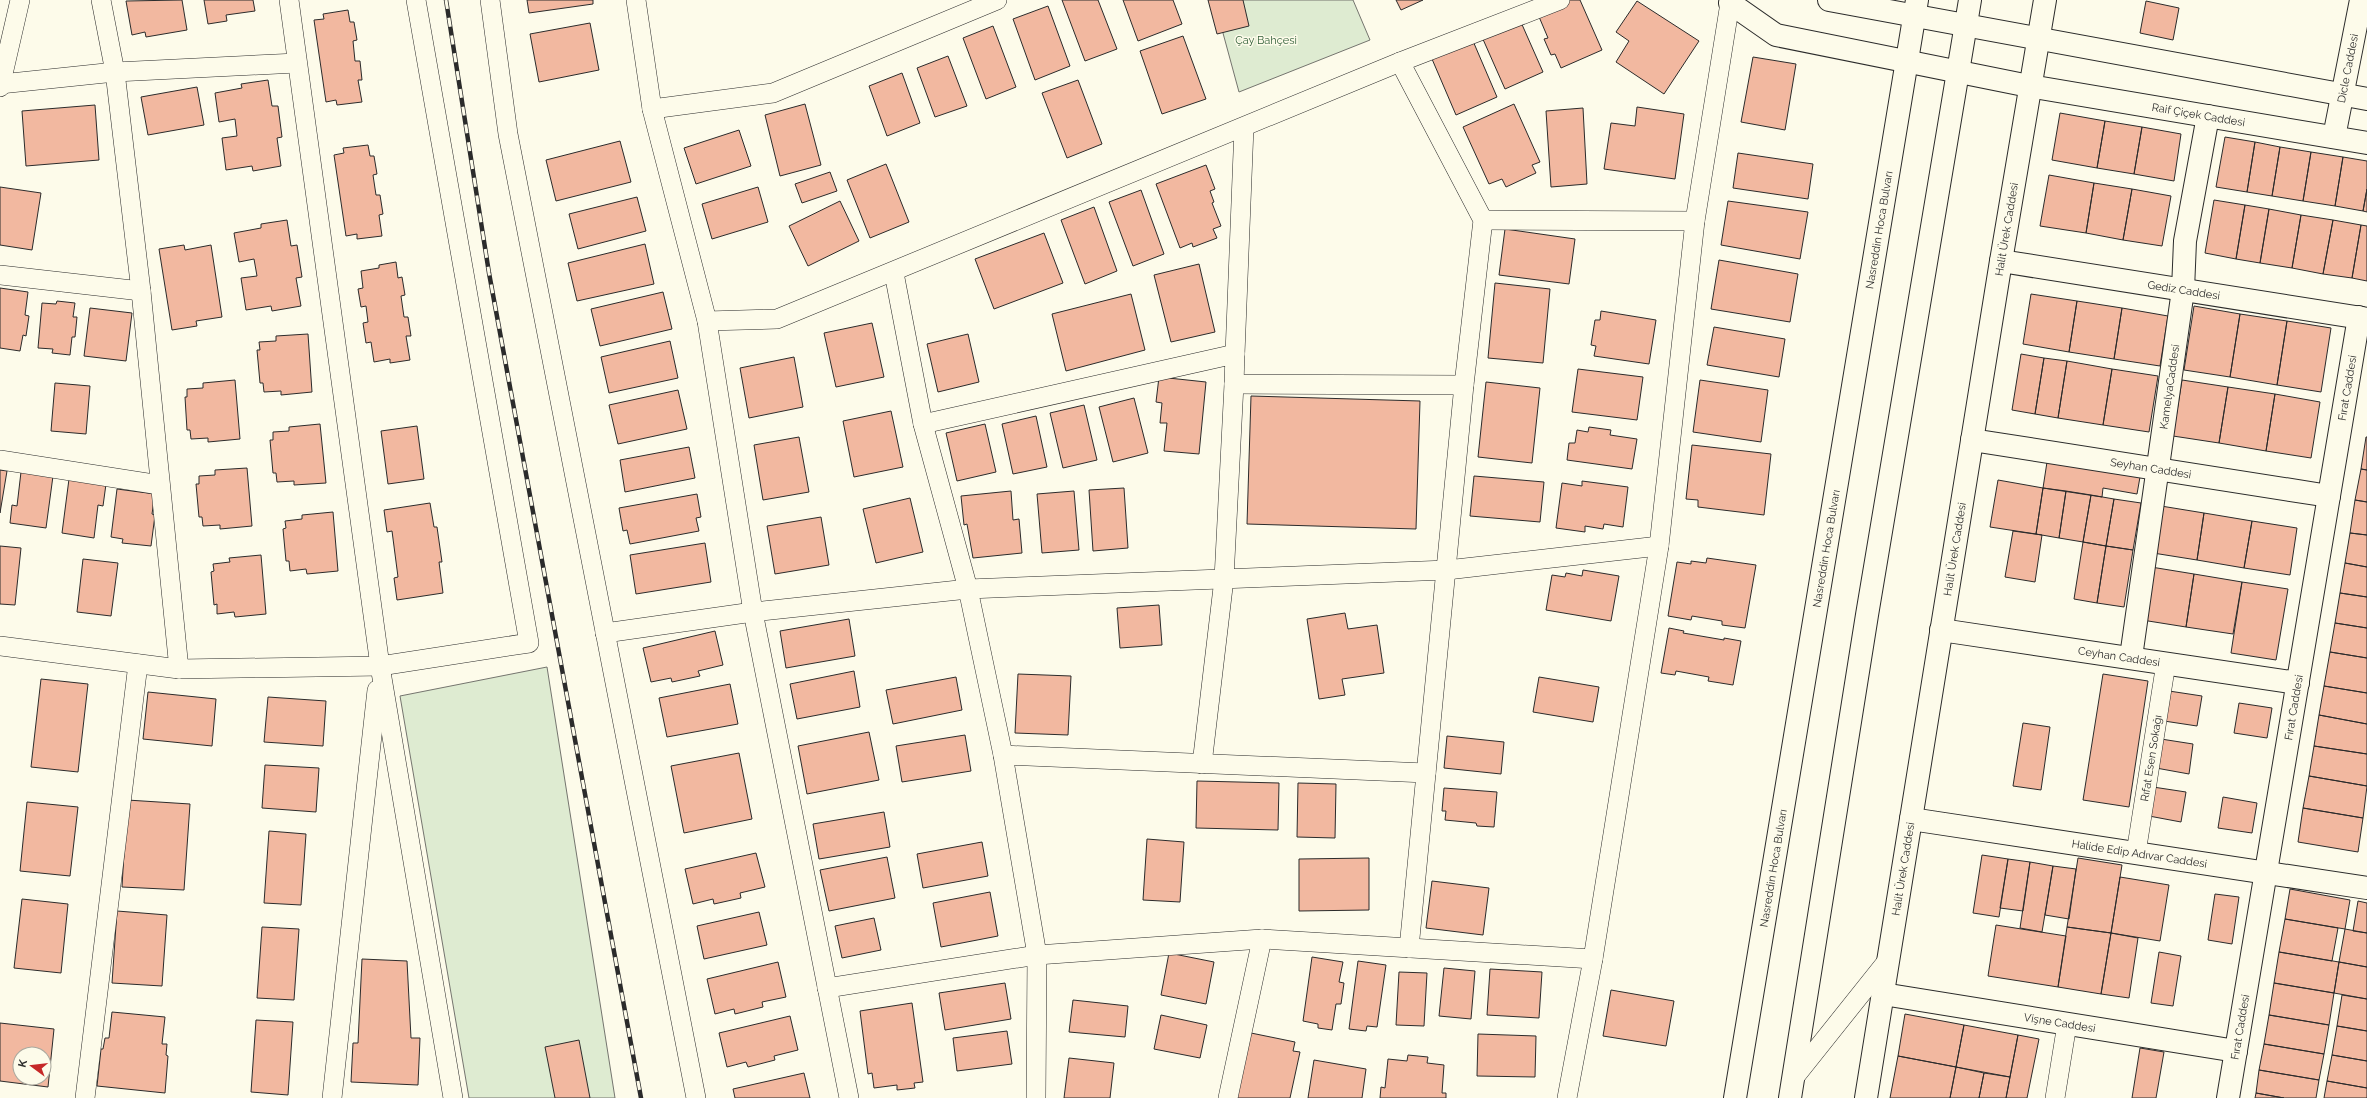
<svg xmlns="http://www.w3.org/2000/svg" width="2367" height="1098" viewBox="0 0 2367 1098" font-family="Raleway,sans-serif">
	<rect width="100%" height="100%" fill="#fdfbea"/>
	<!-- green -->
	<path fill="#deebd1" stroke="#74746e" d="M1214 0H1353L1370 40 1239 92Z
		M547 667 615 1098H469L400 696Z"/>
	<!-- building -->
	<path fill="#f2b8a0" stroke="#2b2b2b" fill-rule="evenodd" d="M182 0 187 30 146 37 145 32 132 35 126 1Z
		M204 0H253L255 11 226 15 227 21 208 24Z
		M527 0H593V4L529 13Z
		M1062 0H1098L1117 49 1085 61Z
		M1123 0H1173L1182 24 1138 41Z
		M1208 0H1243L1249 26 1217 34Z
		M1396 0H1423L1401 10Z
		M1565 0H1580L1602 50 1561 68 1555 54 1551 55 1544 39 1548 38 1537 12Z
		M1637 1 1699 41 1664 94 1616 62 1629 41 1616 32Z
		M2146 1 2179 8 2173 40 2140 33Z
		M1048 6 1070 66 1035 80 1013 19Z
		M348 10 350 22H354L357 40 353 41 355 61H360L362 80H358L362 102 337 105 336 100 326 102 314 20 324 19 323 14Z
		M1520 20 1543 72 1505 89 1482 37Z
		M590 23 599 70 539 82 530 34Z
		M993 26 1016 87 986 99 963 38Z
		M1183 36 1206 99 1162 114 1140 51Z
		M1473 41 1497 97 1456 115 1432 59Z
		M948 56 967 106 935 117 917 68Z
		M1753 57 1796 64 1785 130 1741 122Z
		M902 73 920 123 887 136 869 86Z
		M268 80 272 106H278L282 137 277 138 281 166 253 171 252 166 226 170 222 138 237 136 235 119 219 122 215 93 242 88 241 84Z
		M1078 80 1102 144 1067 158 1042 93Z
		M197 87 204 125 148 135 141 97Z
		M805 104 821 165 780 176 765 115Z
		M1514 104 1540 162 1532 165 1536 173 1506 187 1502 179 1489 184 1463 127Z
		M95 105 99 160 26 166 22 111Z
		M1637 107 1684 114 1675 179 1604 169 1611 123 1635 126Z
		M1583 108 1587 184 1551 187 1546 111Z
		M2060 113 2105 121 2097 168 2052 160Z
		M2105 121 2142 127 2134 174 2097 168Z
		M2142 127 2181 134 2174 181 2134 174Z
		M739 130 751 166 696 184 684 148Z
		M2225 137 2255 142 2247 192 2216 187Z
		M620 141 631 182 556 201 546 160Z
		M2255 142 2280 147 2272 196 2247 192Z
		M368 145 370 156H374L377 174 373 175 376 195H380L383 214 379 215 382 236 357 239V234L346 236 334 155 344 153 343 148Z
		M2280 147 2311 152 2303 201 2272 196Z
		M2311 152 2343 157 2335 206 2303 201Z
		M1738 153 1813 164 1808 199 1733 188Z
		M2343 157 2367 161V189L2363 211 2335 206Z
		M886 164 909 222 870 238 847 180Z
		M1206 165 1215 189 1210 191 1214 202 1212 203 1221 226 1213 229 1217 238 1193 247 1192 243 1180 248 1156 184Z
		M830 172 837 191 802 203 795 184Z
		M2049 175 2094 183 2086 233 2040 226Z
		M2094 183 2132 189 2123 240 2086 233Z
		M0 187 41 193 32 250 0 245Z
		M758 187 768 222 712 239 702 204Z
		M2132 189 2171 196 2162 246 2123 240Z
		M2367 189V212L2363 211Z
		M1141 190 1164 254 1133 266 1109 202Z
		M637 197 646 231 578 249 569 214Z
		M2214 200 2245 205 2236 259 2205 253Z
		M840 201 859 241 808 266 789 226Z
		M1728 201 1808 212 1800 259 1721 245Z
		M2245 205 2269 209 2260 263 2236 259Z
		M1094 207 1117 271 1085 284 1061 220Z
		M2269 209 2301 215 2292 268 2260 263Z
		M2301 215 2333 220 2323 274 2292 268Z
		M287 220 291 246 297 245 302 277 296 278 301 306 272 311 271 306 246 310 241 278 257 276 254 259 239 262 234 233 261 228V224Z
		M2333 220 2361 225 2352 278 2323 274Z
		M2361 225 2367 226V281L2352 278Z
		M1505 229 1575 239 1569 284 1499 275Z
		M1044 233 1063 283 994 309 975 259Z
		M645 244 654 284 577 301 568 263Z
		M184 245 185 250 211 245 222 317 196 321 197 326 172 330 159 249Z
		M1719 260 1798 274 1790 322 1711 309Z
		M396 262 398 278 402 277 405 295 401 296 404 317H408L411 336H406L410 360 390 363V359L374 362 371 342 366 343 363 323 368 322 366 306 361 307 358 289 363 288 361 271 379 268V265Z
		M1199 264 1215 332 1171 342 1154 275Z
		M1495 283 1550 289 1543 363 1488 358Z
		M0 288 28 292 25 315 29 316 26 336 23 335 20 351 0 348Z
		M663 292 672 329 600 346 591 309Z
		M1131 294 1145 350 1066 371 1052 314Z
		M2031 294 2077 301 2069 352 2023 344Z
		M57 301 75 303 73 317H77L75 337H72L70 355 52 353 53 349 38 348 42 303 56 304Z
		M2077 301 2122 308 2114 359 2069 352Z
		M2194 306 2240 314 2230 377 2184 370Z
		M90 308 132 313 126 361 84 356Z
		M2122 308 2168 316 2160 366 2114 359Z
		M1601 311 1656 320 1649 364 1594 356 1596 346 1591 345 1595 320H1600Z
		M2240 314 2287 321 2277 385 2230 377Z
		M2287 321 2331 328 2321 392 2277 385Z
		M872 323 884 377 836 387 824 333Z
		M1714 327 1785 339 1779 377 1707 365Z
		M308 334 312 392 281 395V391L264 392 263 383H260L257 350H260L259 342 276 341V336Z
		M968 334 979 382 938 392 927 344Z
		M670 341 678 378 609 393 601 357Z
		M2021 354 2044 358 2035 414 2012 410Z
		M794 357 803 407 749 418 740 368Z
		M2044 358 2067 361 2058 418 2035 414Z
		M2067 361 2112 369 2103 425 2058 418Z
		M1578 369 1643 377 1637 420 1572 412Z
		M2112 369 2158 376 2149 432 2103 425Z
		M1159 377 1206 382 1199 454 1164 451 1167 423H1160L1162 403 1156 402Z
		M235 380 240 439 208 442V438L191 439 190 430H187L185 397H187V389L203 388V383Z
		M1700 380 1768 390 1761 442 1693 432Z
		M2182 380 2228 387 2219 443 2173 436Z
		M1486 382 1540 388 1532 463 1478 457Z
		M55 383 90 386 86 434 51 431Z
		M2228 387 2275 394 2266 451 2219 443Z
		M678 390 687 429 618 444 609 405Z
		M2275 394 2320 402 2311 458 2266 451Z
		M1251 396 1420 401 1416 529 1247 524Z
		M1134 398 1148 453 1113 462 1099 407Z
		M1084 405 1097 460 1063 468 1050 413Z
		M891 411 903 467 854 477 843 421Z
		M1036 416 1047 467 1013 474 1002 424Z
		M320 424 326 483 294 485V481L277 482 276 473H273L270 440H273V432L289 431V427Z
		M985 424 996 472 957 481 946 433Z
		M417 426 424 479 388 484 381 431Z
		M1589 427 1611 430 1610 435 1637 439 1632 469 1567 460 1569 443H1575L1577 430 1588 432Z
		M799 437 809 492 763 500 754 445Z
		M2366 437H2367V470L2361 469Z
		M1692 445 1771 454 1764 515 1698 507V500L1686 499Z
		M689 447 695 478 625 492 620 460Z
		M2047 462 2140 477 2137 494 2103 488 2102 497 2043 488Z
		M247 468 252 526 220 529V525L203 526 202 517H199L196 484H199V476L215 475V470Z
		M2361 469 2367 470V502L2355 500Z
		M0 470 7 471 0 513Z
		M21 472 53 476 46 528 10 523 12 505 17 506Z
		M1474 476 1544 482 1540 522 1470 516Z
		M69 479 106 484 103 506 98 505 94 538 62 533Z
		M1998 480 2043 488 2036 534 1990 527Z
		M1582 481 1628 487 1623 527 1604 524 1603 529 1585 526V532L1556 528 1562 483 1582 486Z
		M1124 488 1128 548 1093 551 1089 490Z
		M2043 488 2066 491 2059 538 2036 534Z
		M117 489 155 494 152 514 155 515 151 546 122 543 123 539 111 537Z
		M1011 491 1013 520 1019 519 1022 553 973 558 967 524 964 525 961 496Z
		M1074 491 1079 550 1042 553 1037 494Z
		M2066 491 2091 495 2083 542 2059 538Z
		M697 494 701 517 696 518 699 531 630 544 627 530 623 531 619 508Z
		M2091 495 2114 499 2106 546 2083 542Z
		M910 498 923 552 876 563 863 509Z
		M2114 499 2141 503 2133 550 2106 546Z
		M2355 500 2367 502V535L2350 533Z
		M430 503 434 527H437L442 562H439L443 593 397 600 394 578 398 577 392 531 387 532 384 510Z
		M2161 506 2204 513 2197 560 2153 553Z
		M333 512 338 571 307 574 306 569 290 571 289 561H286L283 529 286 528 285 521 302 519V515Z
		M2204 513 2252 521 2244 568 2197 560Z
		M821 517 829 565 775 574 767 526Z
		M2252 521 2297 528 2290 575 2244 568Z
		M2013 531 2042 535 2035 582 2005 577Z
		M2350 533 2367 535V567L2345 563Z
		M2083 542 2106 546 2097 603 2074 599Z
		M705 543 711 582 636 594 630 555Z
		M0 546 21 548 15 605 0 604Z
		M2106 546 2133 550 2124 607 2097 603Z
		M261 555 266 614 235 617 234 612 217 614V604L214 605 211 572 214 571 213 564 230 562 229 558Z
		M1707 558 1756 565 1745 628 1722 625V621L1692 616 1691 620 1668 616 1677 562 1691 564V561L1706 563Z
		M83 559 118 563 111 616 77 612Z
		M2345 563 2367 567V597L2340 593Z
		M2151 567 2194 574 2186 627 2142 620Z
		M1583 570 1619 576 1611 621 1546 610 1552 575 1565 577 1566 573 1582 576Z
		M2194 574 2242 582 2233 634 2186 627Z
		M2242 582 2288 589 2276 660 2231 653Z
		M2340 593 2367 597V628L2335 623Z
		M1159 605 1162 645 1120 648 1117 608Z
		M1345 613 1348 629 1377 625 1384 673 1342 679 1345 695 1319 699 1307 619Z
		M849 619 855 656 786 668 780 631Z
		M2335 623 2367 628V658L2330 652Z
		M1669 628 1684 631 1683 633 1724 640V638L1741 641 1733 685 1708 681 1709 677 1676 671 1675 675 1661 673Z
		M715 631 723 665 698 671 700 676 672 682 671 678 651 682 643 648Z
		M2330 652 2367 658V693L2324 686Z
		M854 671 860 707 797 719 790 684Z
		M1018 674 1071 676 1068 735 1015 733Z
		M2103 674 2148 681 2129 807 2083 800Z
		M956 677 962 710 893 724 886 690Z
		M1539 677 1599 687 1593 722 1533 712Z
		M41 679 88 684 78 772 31 767Z
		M730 684 738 724 667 737 659 698Z
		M2324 686 2367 693V724L2319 715Z
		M2169 691 2202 696 2197 726 2164 721Z
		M148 692 216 699 212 746 143 739Z
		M268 697 326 701 323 746 264 742Z
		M2239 703 2272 708 2267 738 2234 733Z
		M2319 715 2367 724V754L2314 746Z
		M2023 723 2050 727 2041 790 2013 786Z
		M869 732 879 780 807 794 798 746Z
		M965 735 971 771 902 782 896 746Z
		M1447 736 1504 742 1501 774 1444 768Z
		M2161 739 2193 744 2189 774 2156 768Z
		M2314 746 2367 754V786L2309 776Z
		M739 753 752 819 684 833 671 766Z
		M265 765 319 768 316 812 262 808Z
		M2309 776 2367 786 2363 818 2303 808Z
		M1197 781 1279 783 1278 830 1196 828Z
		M1298 783 1336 784 1335 838 1297 837Z
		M2153 787 2186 792 2181 822 2149 816Z
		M1444 788 1497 792 1494 827 1477 826 1476 823 1445 820 1446 811H1442Z
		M2223 797 2257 803 2252 833 2218 828Z
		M127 800 190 804 184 890 122 887Z
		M27 802 78 807 70 876 20 871Z
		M2303 808 2363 818 2358 852 2298 842Z
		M884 812 890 847 819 859 813 824Z
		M269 831 306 834 301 905 264 903Z
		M1147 839 1184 842 1180 902 1143 900Z
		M982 842 988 876 923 888 917 854Z
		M756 853 765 887 740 893 741 898 714 904 713 899 693 904 685 869Z
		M1982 855 2008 859 1999 917 1973 913Z
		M887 857 895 898 829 911 820 870Z
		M1369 858V910L1299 911V859Z
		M2078 858 2122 865 2111 933 2067 927Z
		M2008 859 2030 862 2023 911 2000 908Z
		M2030 862 2053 866 2042 932 2020 928Z
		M2053 866 2076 869 2069 919 2045 915Z
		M2120 877 2169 885 2160 941 2111 933Z
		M1432 881 1489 888 1483 935 1426 928Z
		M2290 889 2350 900 2345 929 2285 919Z
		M990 892 998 936 941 947 933 903Z
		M2215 894 2239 897 2232 944 2208 940Z
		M22 899 68 904 61 973 14 968Z
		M2358 901 2367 903V933L2353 931Z
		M117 911 167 915 162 986 112 983Z
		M759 912 767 945 704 959 697 926Z
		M874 918 881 950 842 958 835 926Z
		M2285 919 2338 928 2332 961 2279 952Z
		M1996 925 2066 936 2058 987 1988 976Z
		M262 927 299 929 294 1000 257 998Z
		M2067 927 2111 933 2101 994 2058 987Z
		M2345 929 2367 933V967L2339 962Z
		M2111 933 2138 938 2129 998 2101 994Z
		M2159 952 2181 956 2173 1006 2151 1003Z
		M2279 952 2339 962 2334 993 2274 983Z
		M1169 953 1214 962 1206 1004 1161 995Z
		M1312 957 1343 962 1339 982 1344 983 1341 1004H1336L1332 1030 1318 1028V1024L1303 1021Z
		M362 959 407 961 411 1038H420L418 1085 351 1082 353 1043H358Z
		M1358 961 1386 965 1377 1027 1367 1026 1366 1031 1349 1029Z
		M778 962 786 997 762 1002 763 1007 735 1014 734 1009 715 1014 707 979Z
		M2339 962 2367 967V999L2334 993Z
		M1444 968 1475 971 1471 1019 1439 1016Z
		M1490 969 1542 972 1539 1018 1487 1015Z
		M1399 972 1427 973 1424 1026 1396 1025Z
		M1005 983 1011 1019 945 1030 939 993Z
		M2274 983 2334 993 2329 1025 2269 1015Z
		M1611 990 1674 1001 1666 1046 1603 1036Z
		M2342 995 2367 999V1031L2337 1026Z
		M1073 1000 1128 1006 1125 1037 1069 1032Z
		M912 1003 923 1082 914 1083 915 1088 897 1090V1085L874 1088 872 1073 868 1074 860 1011Z
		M112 1012 165 1017 162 1044H167L166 1055 168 1056 165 1093 97 1086 101 1049H103L105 1038H109Z
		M1905 1014 1964 1025 1956 1067 1898 1056Z
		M1161 1015 1207 1025 1200 1058 1154 1049Z
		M2269 1015 2329 1025 2324 1054 2264 1044Z
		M790 1016 798 1050 774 1056 775 1060 748 1067 746 1062 727 1067 719 1033Z
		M256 1020 293 1022 288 1095 251 1092Z
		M0 1023 54 1029 48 1087 0 1081ZM20 1054H44V1078H20Z
		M1964 1025 2018 1035 2010 1077 1956 1067Z
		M2337 1026 2367 1031V1061L2332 1055Z
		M1007 1031 1012 1064 957 1071 953 1038Z
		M1251 1033 1295 1042 1293 1051 1300 1052 1290 1098H1234Z
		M1478 1034 1536 1036 1535 1077 1477 1076Z
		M2018 1035 2039 1039 2027 1098H2006Z
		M579 1040 590 1098H555L545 1047Z
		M2264 1044 2324 1054 2319 1080 2259 1070Z
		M2140 1048 2164 1052 2156 1098H2132Z
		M1408 1055 1428 1057 1427 1063 1444 1065 1442 1093H1446V1098H1380L1381 1087 1385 1088 1388 1059 1407 1061Z
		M2332 1055 2367 1061V1088L2327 1081Z
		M1898 1056 1956 1067 1950 1098H1890Z
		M1069 1058 1114 1063 1110 1098H1064Z
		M1314 1060 1366 1069 1362 1098H1308Z
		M1956 1067 1984 1073 1979 1098H1950Z
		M2259 1070 2319 1080 2316 1098H2284L2256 1093Z
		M804 1073 810 1098H735L733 1089Z
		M1984 1073 2010 1077 2006 1098H1979Z
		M2327 1081 2367 1088V1098H2324Z
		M2256 1093 2284 1098H2255Z"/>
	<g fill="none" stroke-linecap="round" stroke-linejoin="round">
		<defs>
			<g id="street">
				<path d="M101 0 115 72 141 291 179 669"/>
				<path d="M289 0 380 666 453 1098"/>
				<path d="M490 0 508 134 696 1098"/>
				<path d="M636 0 652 109 707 321 753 612 849 1098"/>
				<path d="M1400 62 1483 220 1464 385 1409 948"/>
				<path d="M0 84 115 72 297 63"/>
				<path d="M0 87 20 0"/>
				<path d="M652 109 773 93 997 0"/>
				<path d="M1483 220 1695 221"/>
				<path d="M894 273 923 424 968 589 1003 755 1037 955 1036 1098"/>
				<path d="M0 275 141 291"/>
				<path d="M707 321 777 319 1400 62 1560 0"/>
				<path d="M1235 354 1244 127"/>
				<path d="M923 424 1235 354 1234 384 1464 385"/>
				<path d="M0 460 160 485"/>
				<path d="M605 633 753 612 968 589 1447 570 1659 546"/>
				<path d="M0 646 179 669 380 666 529 643 416 0"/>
				<path d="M1003 755 1426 773"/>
				<path d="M1202 764 1224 579 1234 384"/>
				<path id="s1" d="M2136 853 2166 663"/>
				<path d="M827 988 1037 955 1262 939 1593 959"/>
				<path d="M1793 1079 1888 960"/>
				<path d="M85 1098 138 664"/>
				<path d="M332 1098 377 690"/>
				<path d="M1228 1098 1262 939"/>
				<path d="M1567 1098 1593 959 1659 546 1695 221 1730 3"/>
				<path d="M2055 1098 2067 1024"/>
			</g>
			<g id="secondary">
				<path d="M1829 0 2367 99"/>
				<path id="s2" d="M1730 3 1776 35 2029 86 2367 143"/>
				<path id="s3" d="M2334 137 2361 0"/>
				<path id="s4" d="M2001 261 2367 319"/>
				<path id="s5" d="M1972 440 2329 496"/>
				<path id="s6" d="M1941 630 2298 683"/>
				<path id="s7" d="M2131 657 2183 290 2185 241 2208 116"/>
				<path id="s8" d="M1911 819 2367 888"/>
				<path id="s9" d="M1883 994 2236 1051"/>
				<path id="s10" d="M1866 1098 2001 261 2045 0"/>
				<path id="s11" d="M2228 1098 2359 317"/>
			</g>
			<g id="highway">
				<path id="s12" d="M1735 1098 1917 0"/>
				<path d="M1790 1098 1867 615 1970 0"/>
			</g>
		</defs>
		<!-- street casing -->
		<use href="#street" stroke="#2b2b2b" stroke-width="20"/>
		<!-- secondary casing -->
		<use href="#secondary" stroke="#2b2b2b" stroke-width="24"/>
		<!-- highway casing -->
		<use href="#highway" stroke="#2b2b2b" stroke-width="24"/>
		<!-- street -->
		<use href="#street" stroke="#fdfbea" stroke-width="19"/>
		<!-- secondary -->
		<use href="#secondary" stroke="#fdfbea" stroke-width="22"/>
		<!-- highway -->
		<use href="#highway" stroke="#fdfbea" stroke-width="22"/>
		<defs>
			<path id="rail" d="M446 0 489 273 641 1098"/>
		</defs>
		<!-- rail casing -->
		<use href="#rail" stroke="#2b2b2b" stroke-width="4.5"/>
		<!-- rail -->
		<use href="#rail" stroke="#fdfbea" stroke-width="3" stroke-dasharray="9" stroke-linecap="butt"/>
	</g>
	<g text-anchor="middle" stroke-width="3" stroke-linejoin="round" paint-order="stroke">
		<!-- park labels -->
		<g font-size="11" fill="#34623c" stroke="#fdfbea">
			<text x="1266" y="44">Çay Bahçesi</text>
		</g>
		<!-- street labels -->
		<g font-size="11" fill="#2b2b2b" stroke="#fdfbea">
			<text dy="4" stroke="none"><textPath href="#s3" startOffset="70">Dicle Caddesi</textPath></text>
			<text dy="4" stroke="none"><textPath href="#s2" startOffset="486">Raif Çiçek Caddesi</textPath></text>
			<text dy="4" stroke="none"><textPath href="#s12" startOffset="880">Nasreddin Hoca Bulvarı</textPath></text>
			<text dy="4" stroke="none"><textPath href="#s10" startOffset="880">Halit Ürek Caddesi</textPath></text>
			<text dy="4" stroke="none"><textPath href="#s4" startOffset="185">Gediz Caddesi</textPath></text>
			<text dy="4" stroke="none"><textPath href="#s7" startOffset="273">KamelyaCaddesi</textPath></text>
			<text dy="4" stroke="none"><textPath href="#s11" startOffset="720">Fırat Caddesi</textPath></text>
			<text dy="4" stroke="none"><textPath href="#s5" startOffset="181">Seyhan Caddesi</textPath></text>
			<text dy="4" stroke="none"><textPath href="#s12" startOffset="557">Nasreddin Hoca Bulvarı</textPath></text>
			<text dy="4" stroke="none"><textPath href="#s10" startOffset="556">Halit Ürek Caddesi</textPath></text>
			<text dy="4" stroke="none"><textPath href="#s6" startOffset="180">Ceyhan Caddesi</textPath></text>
			<text dy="4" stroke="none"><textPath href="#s11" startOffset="396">Fırat Caddesi</textPath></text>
			<text dy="4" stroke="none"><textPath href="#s1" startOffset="96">Rıfat Esen Sokağı</textPath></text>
			<text dy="4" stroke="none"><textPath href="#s8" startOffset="231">Halide Edip Adıvar Caddesi</textPath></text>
			<text dy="4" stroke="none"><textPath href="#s12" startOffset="233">Nasreddin Hoca Bulvarı</textPath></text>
			<text dy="4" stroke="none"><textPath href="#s10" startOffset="232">Halit Ürek Caddesi</textPath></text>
			<text dy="4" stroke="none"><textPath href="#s9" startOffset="179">Vişne Caddesi</textPath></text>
			<text dy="4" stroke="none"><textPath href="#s11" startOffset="72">Fırat Caddesi</textPath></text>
		</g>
	</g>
	<!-- north arrow -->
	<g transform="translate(32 1066) rotate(285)"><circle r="19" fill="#fdfbea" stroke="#a9a89e"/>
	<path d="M0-3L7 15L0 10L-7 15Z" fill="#c62828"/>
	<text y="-6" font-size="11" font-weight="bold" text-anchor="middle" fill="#2b2b2b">K</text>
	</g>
</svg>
